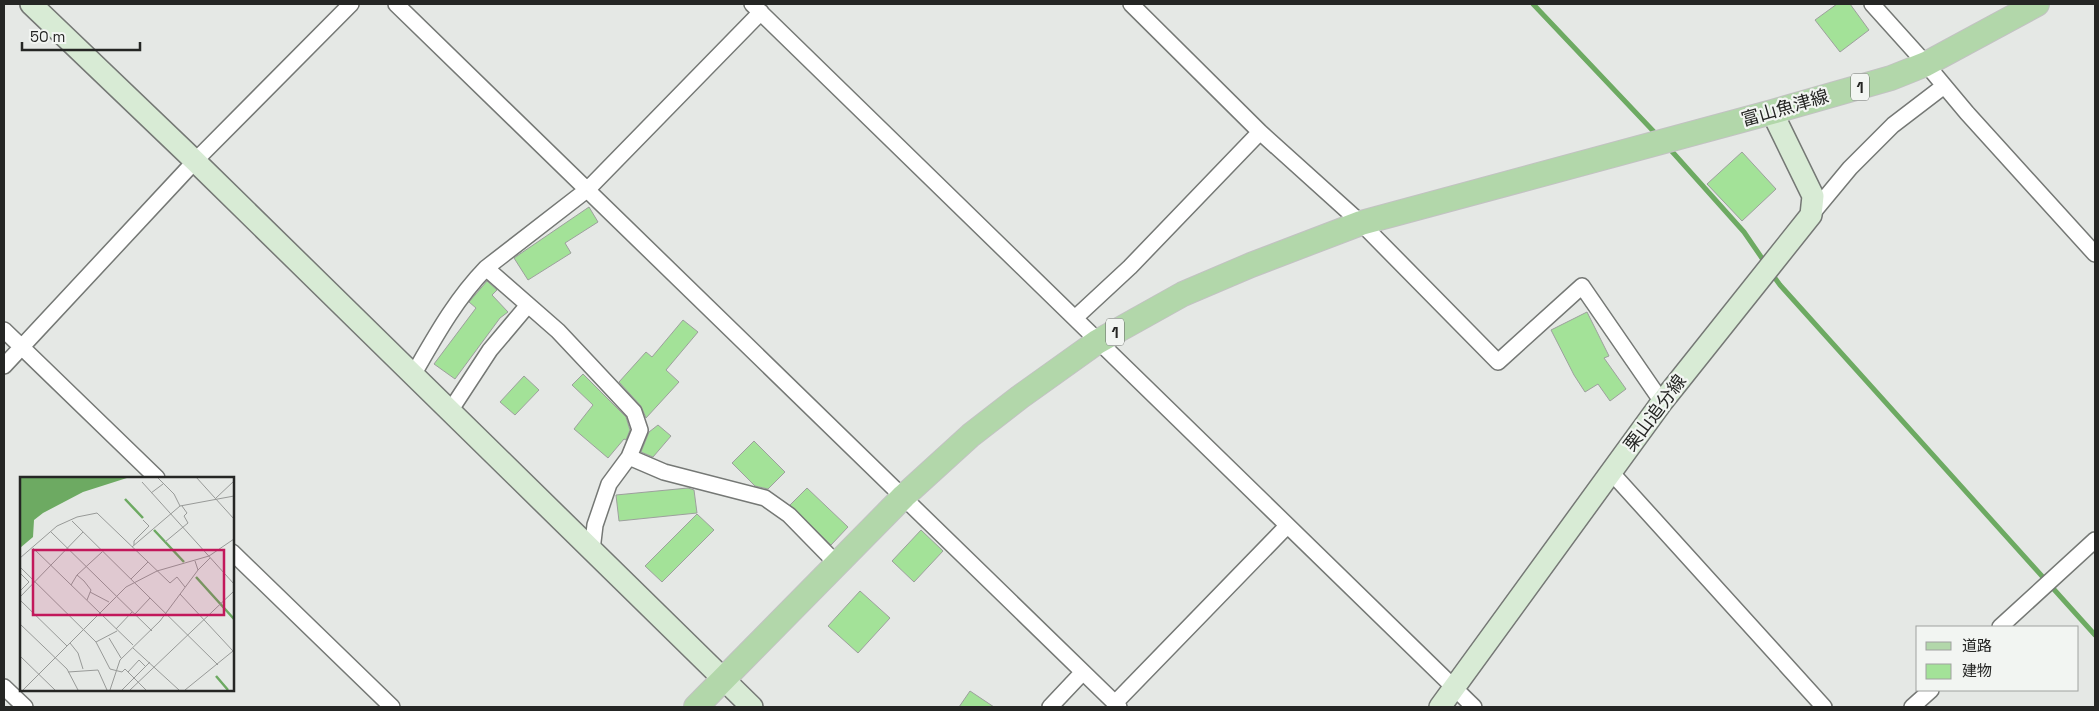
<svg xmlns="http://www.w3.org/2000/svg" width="2099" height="711" viewBox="0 0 2099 711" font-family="'Space Grotesk','Noto Sans JP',sans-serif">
	<rect width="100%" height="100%" fill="#e5e8e5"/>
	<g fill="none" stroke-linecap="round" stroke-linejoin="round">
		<!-- stream -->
		<path stroke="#6daa62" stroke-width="5" d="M1533 4 1657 135
			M1668 147 1744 232 1766 264
			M1772 274 1780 285 2095 635"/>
	</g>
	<!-- building -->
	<path fill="#a3e298" stroke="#9da09d" d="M1837 4H1850L1869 30 1840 52 1815 20Z
		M1742 152 1776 189 1742 221 1707 184Z
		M589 207 598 222 565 243 571 253 528 280 514 258Z
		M487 281 497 290 492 295 508 312 500 318 455 379 434 364 476 308 469 302Z
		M1587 312 1609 356 1604 358 1626 389 1610 401 1598 384 1585 392 1574 375 1551 330Z
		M683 320 698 332 666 370 679 382 646 418 641 406 619 382 646 352 652 357Z
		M583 374 626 417 630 430 626 440 624 439 608 458 574 429 593 405 572 385Z
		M524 376 539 390 515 415 500 402Z
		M658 425 671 436 653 457 641 452 649 432Z
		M754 441 785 472 768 489 755 486 732 463Z
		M688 488 694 490 697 513 619 521 616 495Z
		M807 488 848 527 831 545 790 505Z
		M697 514 714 530 662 582 645 566Z
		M921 530 943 551 914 582 892 561Z
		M860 591 890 618 858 653 828 626Z
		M970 691 994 707H959Z"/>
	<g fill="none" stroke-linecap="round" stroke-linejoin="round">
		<defs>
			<path id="street" d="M396 4 1119 707
				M752 4 1474 707
				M1131 4 1260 132 1361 223 1498 362 1582 286 1662 402
				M1872 4 1926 64 1967 113 2095 254
				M1811 215 1850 168 1893 125 1944 86
				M486 268 588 189 761 12
				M1075 318 1130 267 1260 132
				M4 330 157 478
				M4 366 195 161 351 4
				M413 375C435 337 455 300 486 268L558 331 590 365 634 412 640 430 629 457 609 484 595 525 592 550
				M450 411 490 350 528 305
				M629 457 664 472 765 498 789 515 837 564
				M1611 472 1824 707
				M232 552 392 707
				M2000 627 2095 540
				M4 687 25 707
				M1115 703 1287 526
				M1050 707 1083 672
				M1912 707 1931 690"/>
			<path id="secondary" d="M31 4 195 161 752 707
				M1440 707 1662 402 1811 215 1813 196 1772 112"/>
			<path id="primary" d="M696 707 904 496 971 435 1020 397 1097 342 1183 294 1251 265 1361 223 1772 112 1891 78 1926 64 2037 4"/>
		</defs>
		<!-- street casing -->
		<use href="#street" stroke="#757875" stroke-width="18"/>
		<!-- secondary casing -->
		<use href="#secondary" stroke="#757875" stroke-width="24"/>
		<!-- primary casing -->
		<use href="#primary" stroke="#c2c2c2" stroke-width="26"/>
		<!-- street -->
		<use href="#street" stroke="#fff" stroke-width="15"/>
		<!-- secondary -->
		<use href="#secondary" stroke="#d8ebd5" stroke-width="21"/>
		<!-- primary -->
		<use href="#primary" stroke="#b2d7aa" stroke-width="24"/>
	</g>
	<g text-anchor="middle" stroke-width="4.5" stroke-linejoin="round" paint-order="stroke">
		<!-- shield labels -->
		<g fill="#f2f5f2" stroke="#626462" stroke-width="1">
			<rect x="1851" y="73.5" width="18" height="27" rx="4"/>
			<rect x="1106" y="318.5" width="18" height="27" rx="4"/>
		</g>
		<g font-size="16" font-weight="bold" fill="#252624">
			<text x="1860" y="93">1</text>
			<text x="1115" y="338">1</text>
		</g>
		<!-- street labels -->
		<g font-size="18" fill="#252624" stroke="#f2f5f2">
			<text transform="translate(1785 108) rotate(-16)" y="6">富山魚津線</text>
			<text transform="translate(1655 413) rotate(-53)" y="6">栗山追分線</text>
		</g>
	</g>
	<!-- overview -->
	<g transform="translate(20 477)">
		<rect width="214" height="214" fill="#e5e8e5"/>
		<path d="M0 0H110L63 15 23 36 14 43 13 60 0 71Z" fill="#6daa62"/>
		<path fill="none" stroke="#6daa62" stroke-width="2.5" d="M105 22 123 41M134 53 164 85M176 100 214 142M196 199 208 213"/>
		<path fill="none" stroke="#989a98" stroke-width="1" d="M137 0 154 17 160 29M176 0 214 42M122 5 214 107M131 16 143 7M196 21 214 4M52 44 198 188M31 55 132 154M145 65 168 46 164 39 167 36 162 29M114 68V64L129 49 123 43M112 70 160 29 214 19M13 71 113 168M0 81 37 49 57 40 77 36 150 106 157 100 165 110M0 90 76 165 90 192 102 195 105 192 114 201 102 213M178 93 190 81M0 96 9 105 0 114M57 98 82 75M111 102 128 85M51 108 57 98 64 104 71 113 67 123M70 115 89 125M160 117 213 174M0 120 63 55M0 123 47 169M115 137 130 121M0 147 47 192 58 213M96 152 112 135M89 161 101 181M76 165 97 154M50 166 58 176 63 192M113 171 159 213M0 179 35 213M78 193 87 213M48 195 78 193M108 195 119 183 126 190M3 213 106 110 137 94 189 79 214 62M90 213 100 183 140 144 178 93 175 84M110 213 214 114M126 213 114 201 130 185M165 213 213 174"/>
		<path fill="#c2185b" fill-opacity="0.15" stroke="#c2185b" stroke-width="2.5" d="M13 73H204V138H13Z"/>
		<rect width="214" height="214" fill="none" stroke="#252624" stroke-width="2.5"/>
	</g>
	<!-- border -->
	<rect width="2099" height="711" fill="none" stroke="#252624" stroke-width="10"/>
	<!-- legend -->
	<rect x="1916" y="626" width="162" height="65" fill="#f2f5f2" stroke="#a0a2a0"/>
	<rect x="1926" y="642" width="25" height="8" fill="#b2d7aa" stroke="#a0a2a0"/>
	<text x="1962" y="651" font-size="15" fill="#252624">道路</text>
	<rect x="1926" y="664" width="25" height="15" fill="#a3e298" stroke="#a0a2a0"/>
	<text x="1962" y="676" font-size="15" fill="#252624">建物</text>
	<!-- scale -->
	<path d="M22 42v8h118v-8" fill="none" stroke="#252624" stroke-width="2.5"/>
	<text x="30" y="42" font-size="15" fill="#252624" stroke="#f2f5f2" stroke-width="4" paint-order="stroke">50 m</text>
</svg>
